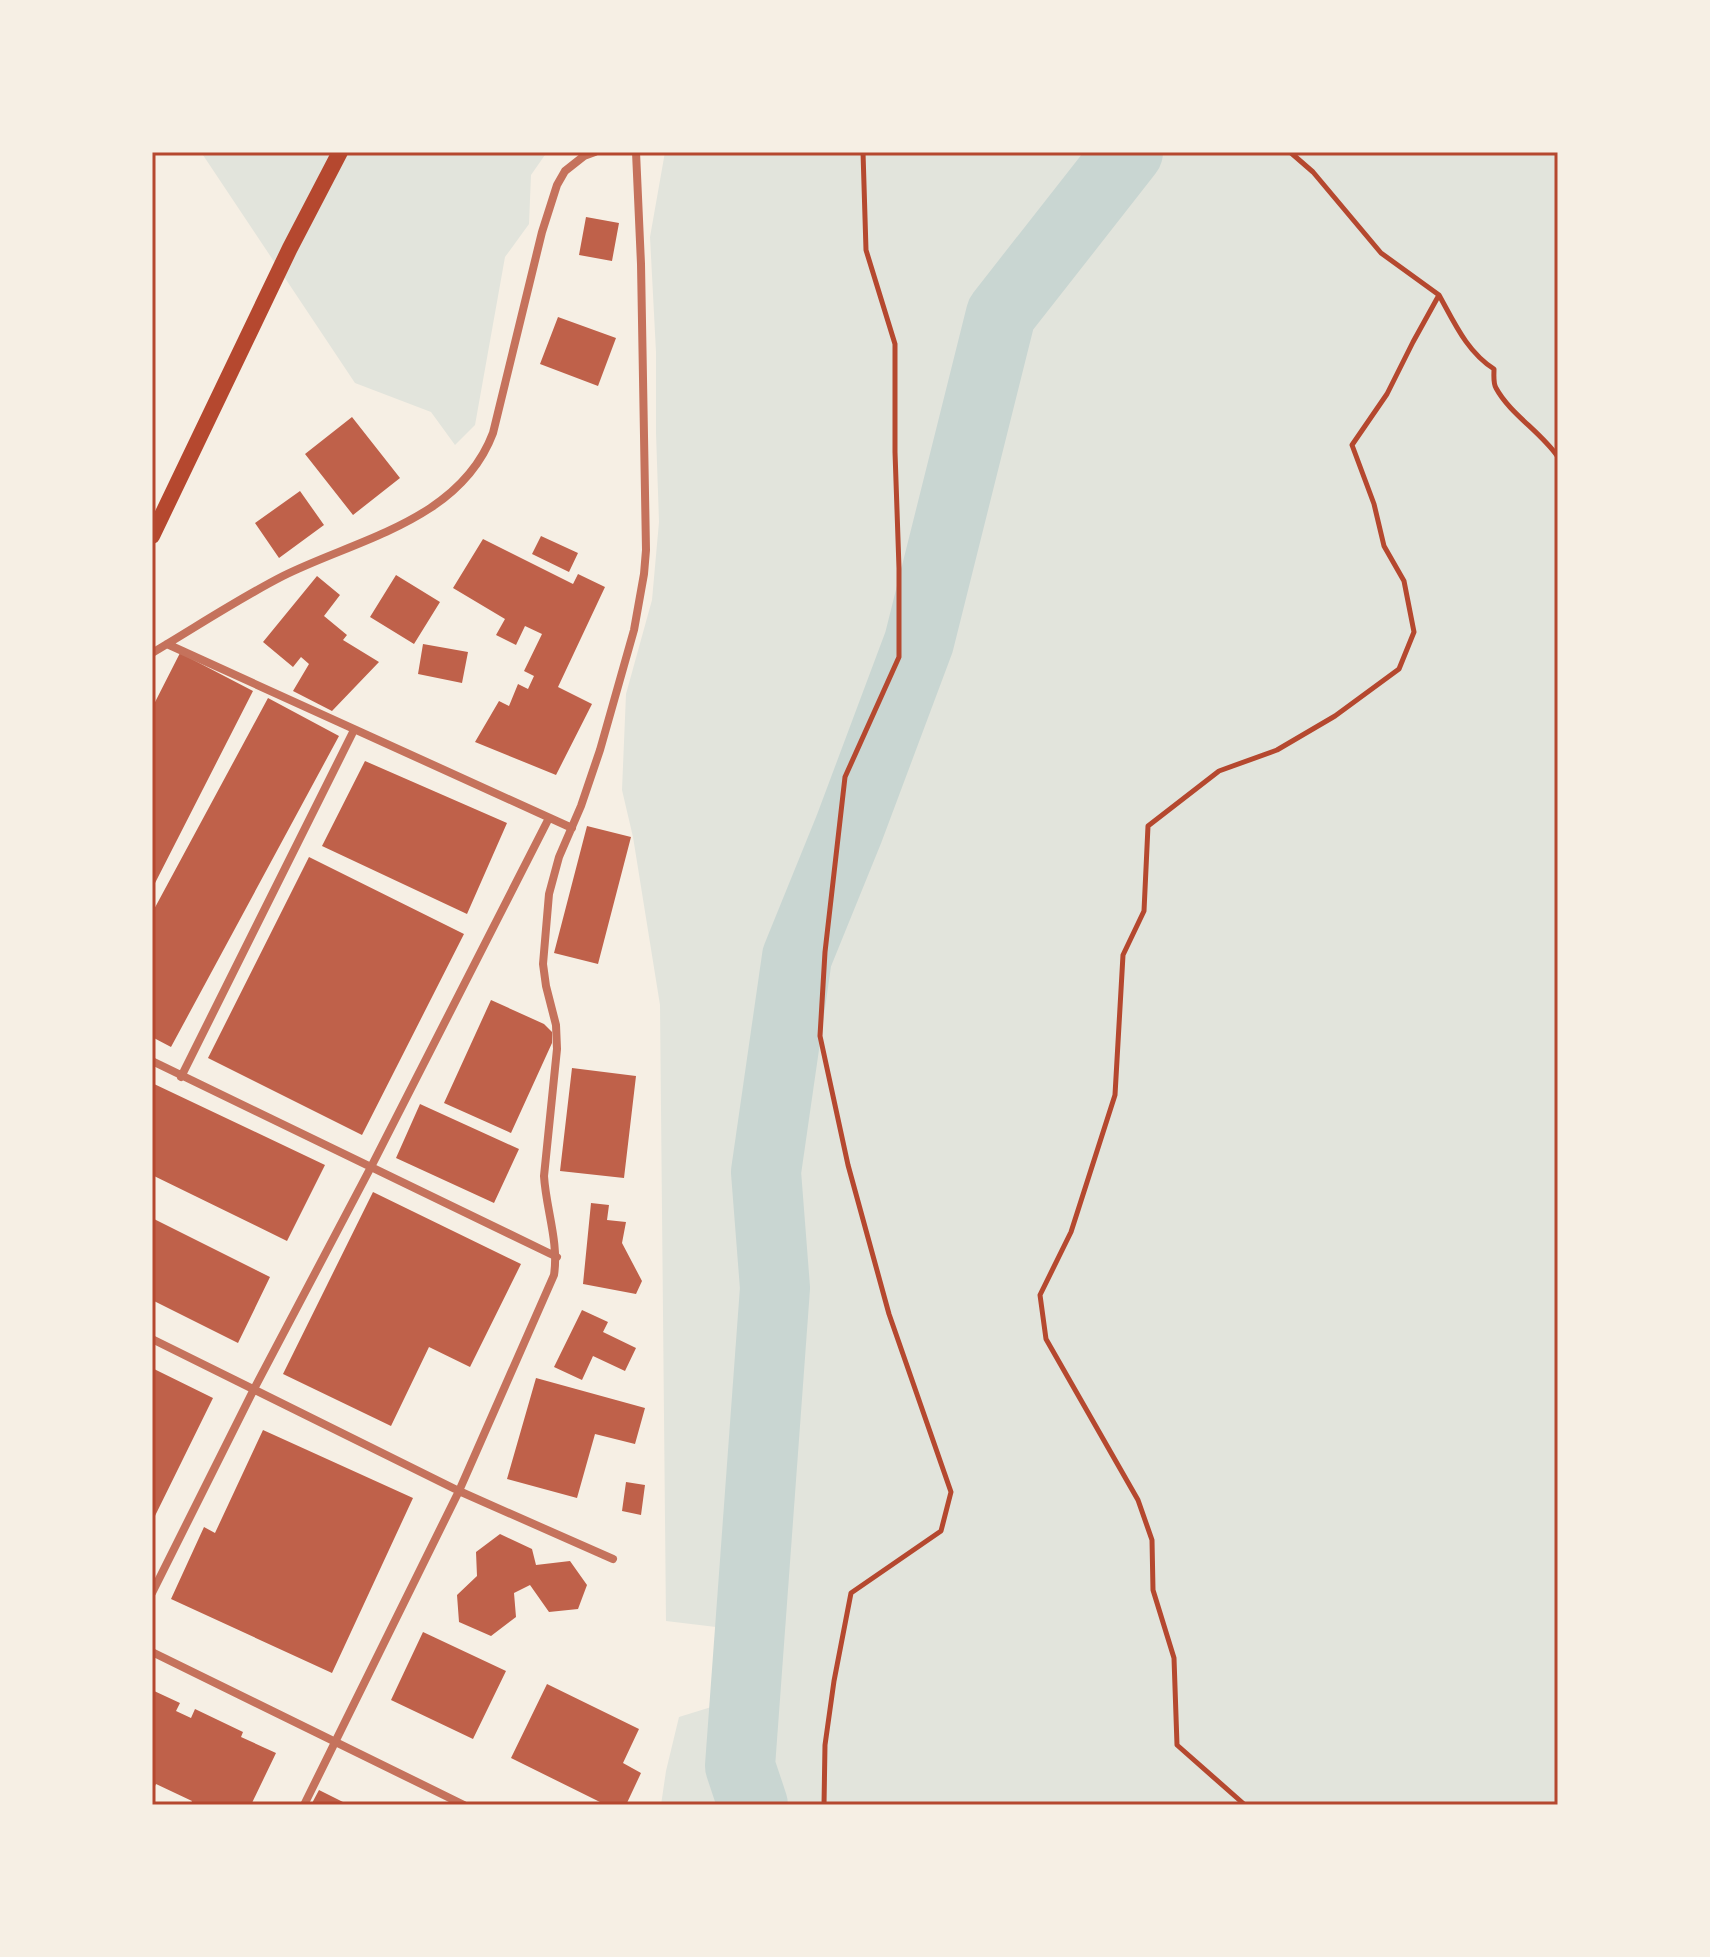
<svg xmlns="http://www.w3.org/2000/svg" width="1710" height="1957" viewBox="0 0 1710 1957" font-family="'Fira Sans Condensed',sans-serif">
	<rect width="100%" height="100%" fill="#f6efe4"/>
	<!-- green -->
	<path fill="#e2e4dc" d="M201 152H547L531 175 529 224 505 257 475 425 455 445 431 412 355 383Z
		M665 152H1558V1805H661L666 1771 679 1717 721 1704 767 1633 666 1621 660 1005 633 837 622 790 626 694 652 600 659 522 656 433V352L650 237Z"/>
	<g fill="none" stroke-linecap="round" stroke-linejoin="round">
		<!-- river -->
		<path stroke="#c9d6d2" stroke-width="70" d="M753 1805 740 1766 775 1288 766 1172 797 957 849 829 919 642 1001 314 1128 152"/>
	</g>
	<!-- building -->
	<path fill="#bf614a" d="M586 217 619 223 612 261 579 255Z
		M558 317 616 338 598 386 540 364Z
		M352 417 400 478 353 515 305 454Z
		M300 491 324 525 279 558 255 523Z
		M541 536 578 553 569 572 532 554Z
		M483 539 573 584 578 574 605 587 558 687 592 704 556 775 475 742 499 701 509 706 518 684 528 689 534 676 524 671 542 634 525 626 516 645 496 635 505 619 453 588Z
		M396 575 440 602 414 644 370 617Z
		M317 576 340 595 324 616 347 635 343 640 379 662 332 711 293 691 309 664 301 657 293 667 263 642Z
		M423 644 468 652 462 683 418 674Z
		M180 653 253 691 152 889V708Z
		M268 698 339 736 171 1047 152 1037V913Z
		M365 761 507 823 467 914 322 846Z
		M587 826 631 837 598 964 554 953Z
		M309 857 464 934 362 1135 208 1058Z
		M491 1000 544 1024 552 1032V1043L511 1133 444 1103Z
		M572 1068 636 1076 624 1178 560 1171Z
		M152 1083 325 1165 287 1241 152 1175Z
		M420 1104 519 1149 494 1203 396 1158Z
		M373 1192 521 1264 470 1367 429 1347 391 1426 283 1374Z
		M591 1203 609 1205 607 1220 626 1222 622 1243 642 1281 636 1294 583 1284Z
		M152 1218 270 1277 238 1343 152 1300Z
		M582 1310 608 1322 603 1332 636 1348 625 1371 593 1356 582 1380 554 1367Z
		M152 1368 213 1398 152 1522Z
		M536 1378 645 1408 635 1444 595 1434 577 1498 507 1479Z
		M263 1430 413 1498 332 1673 171 1599 204 1527 215 1533Z
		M626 1482 645 1485 641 1515 622 1511Z
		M500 1534 532 1549 536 1565 570 1561 587 1585 578 1609 549 1612 530 1585 514 1593 516 1617 491 1636 459 1622 457 1595 477 1576 476 1552Z
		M423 1632 506 1671 473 1739 391 1700Z
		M547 1684 639 1729 623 1763 641 1773 626 1805H606L511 1758Z
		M152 1690 180 1703 176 1711 191 1718 195 1709 243 1732 241 1737 276 1753 251 1805H190L192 1801 156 1784 152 1792Z
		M319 1790 349 1805H311Z"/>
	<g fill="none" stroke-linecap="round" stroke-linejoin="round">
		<!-- path -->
		<path stroke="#b5482f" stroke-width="5" d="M1290 152 1313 172 1381 253 1439 295
			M824 1805 825 1745 834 1681 851 1593 941 1531 951 1492 889 1314 848 1165 820 1036 825 952 845 777 899 657V568L895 452V344L866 250 863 152
			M1245 1805 1177 1745 1174 1658 1153 1590 1152 1540 1138 1500 1046 1339 1040 1295 1071 1232 1115 1095 1123 955 1144 911 1148 826 1219 771 1277 750 1335 716 1399 669 1414 632 1404 581 1384 546 1374 504 1352 445 1387 394 1413 342 1439 295C1454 322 1467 352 1494 369 1494 376 1493 383 1496 388 1510 414 1541 432 1558 457"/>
		<!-- minor -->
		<path stroke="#c5725c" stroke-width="8" d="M167 644 572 828
			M152 653C196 627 238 599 283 576 357 539 460 521 493 433L542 232 557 185 565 171 584 156 595 152
			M152 1061 557 1257
			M181 1077 354 730
			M152 1339 459 1491 613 1559
			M152 1593 254 1389 371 1167 549 818
			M152 1652 464 1805
			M304 1805 459 1491 554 1275C559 1242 546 1209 544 1176L557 1049 556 1025 546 986 543 964 549 894 559 857 581 806 600 750 634 630 644 574 646 550 641 264 636 152"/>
		<!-- secondary -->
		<path stroke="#b5482f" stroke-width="16" d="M152 536 290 248 340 152"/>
	</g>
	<!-- border -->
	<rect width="1710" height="1957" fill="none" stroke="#f6efe4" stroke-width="308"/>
	<rect x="154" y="154" width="1402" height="1649" fill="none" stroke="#b5482f" stroke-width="3"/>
</svg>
